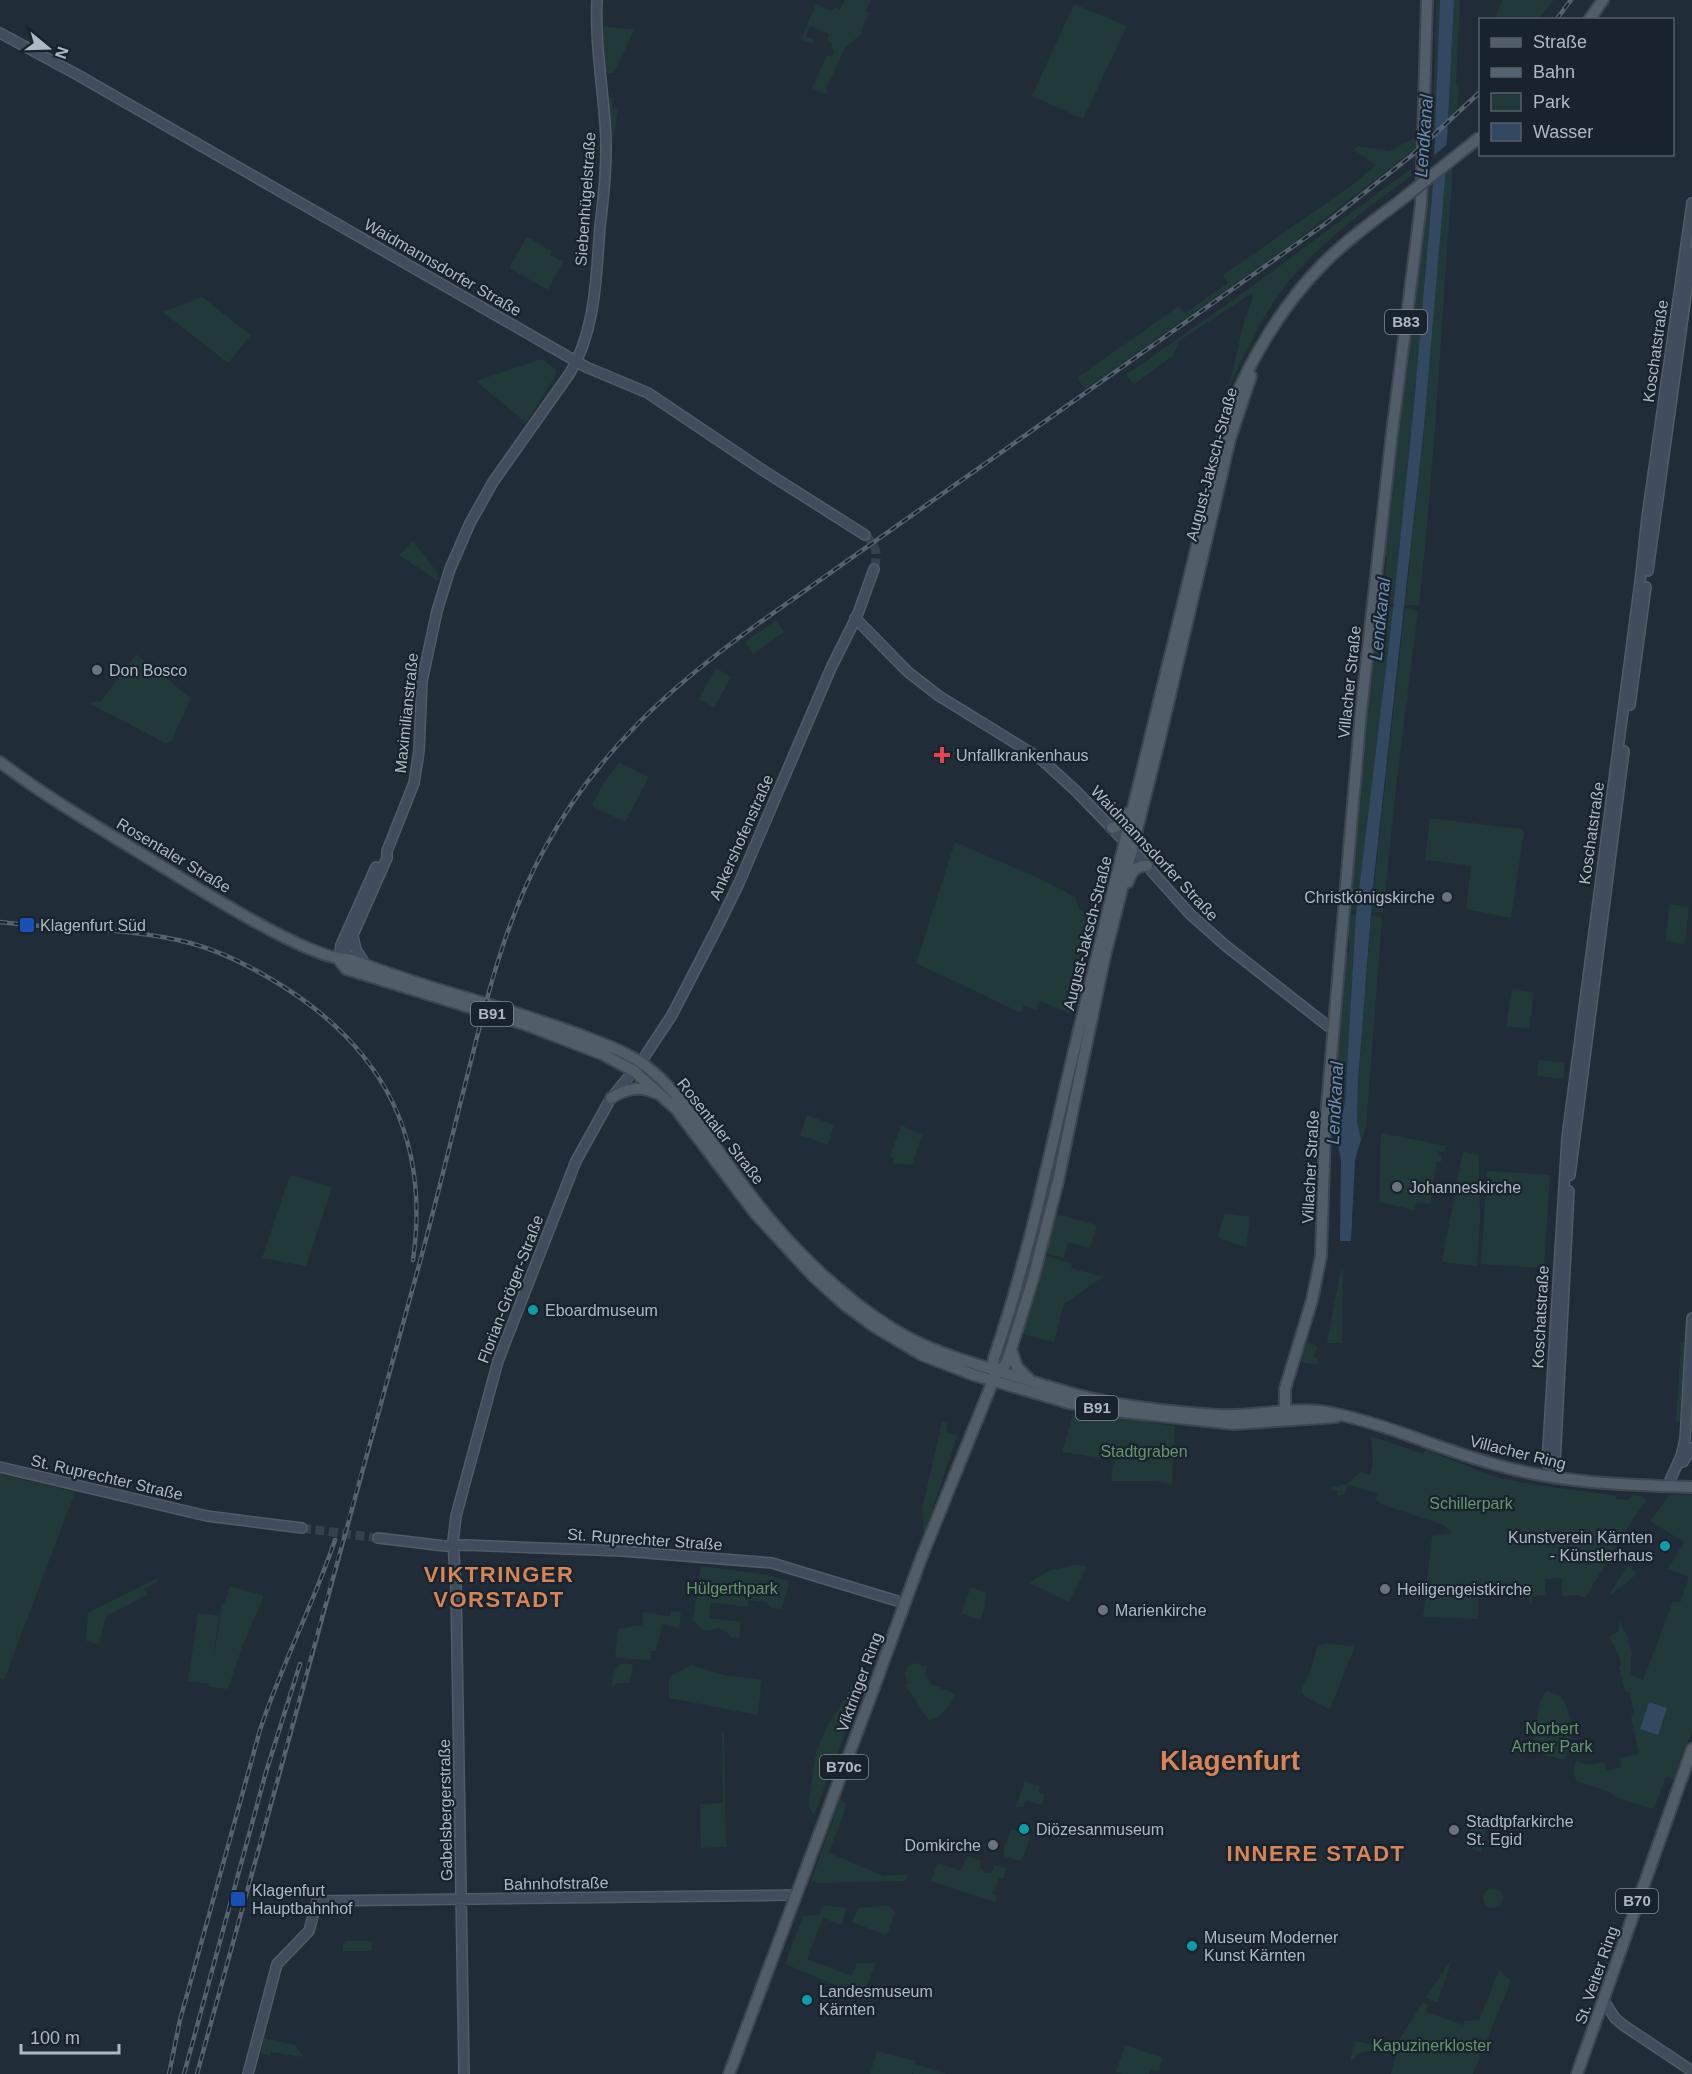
<svg xmlns="http://www.w3.org/2000/svg" width="1692" height="2074" viewBox="0 0 1692 2074" font-family="Helvetica,sans-serif">
	<rect width="100%" height="100%" fill="#202c38"/>
	<!-- green -->
	<path fill="#223939" d="M845 0H871L866 12 869 13 861 31 863 32 845 48 826 89 827 95 812 88 827 55 832 57 835 51 830 48 833 44 827 41 829 34 810 26 806 36 815 40 813 44 801 39 816 4 831 11 835 7 840 10Z
		M1436 0H1440L1436 130 1433 132Z
		M1454 0H1460L1456 84 1459 85 1457 110 1448 118Z
		M1502 0H1554L1538 19H1495Z
		M1074 4 1127 26 1083 119 1032 96Z
		M601 26 634 30 617 67 613 73H608L604 69Z
		M608 97 614 99 612 108 618 109 614 137 611 138Z
		M1416 137 1415 148 1410 153 1298 239 1085 389 1077 378 1179 306 1185 313 1228 283 1223 275 1351 186 1376 165 1354 150 1358 146 1389 151Z
		M1453 166C1442 313 1435 460 1419 606L1405 605 1424 427 1445 173Z
		M1412 168 1411 176C1362 212 1310 249 1275 300 1256 328 1243 359 1228 389L1245 318 1253 297 1251 294 1179 341 1173 356 1134 384 1126 375 1251 287Z
		M1433 182 1414 404 1394 604 1380 602 1381 586H1384L1387 556 1382 552 1422 249 1428 186Z
		M527 237 552 251 550 255 561 261 562 259 564 260 548 290 509 268Z
		M202 297 251 335 228 363 163 312Z
		M542 359 553 367 556 371 555 377 526 423 476 381Z
		M413 541 437 572 438 581 399 555Z
		M1380 605 1394 607 1357 911 1350 910 1351 900 1348 899 1377 608Z
		M1405 608 1418 611 1398 770 1383 912H1371Z
		M776 620 784 632 753 654 745 642Z
		M136 654 191 698 171 742 165 743 89 703 101 701Z
		M716 668 731 677 714 708 699 699Z
		M619 762 649 777 625 822 592 806 601 787Z
		M1430 818 1521 829 1524 832 1511 918 1466 909 1471 866 1425 860Z
		M955 842 1036 877 1075 897 1080 910 1094 917 1072 1014 1040 1001 1036 1010 1024 1005 1021 1013 916 963Z
		M1670 904 1689 907 1685 944 1665 941Z
		M1349 914 1357 915 1345 1102C1338 1126 1335 1134 1341 1159L1336 1144V1103L1333 1095 1343 965 1349 952Z
		M1371 916 1381 917 1382 919 1366 1127 1355 1161 1361 1139 1357 1123 1358 1081Z
		M1512 989 1534 992 1529 1029 1506 1026Z
		M1539 1060 1565 1063 1563 1079 1537 1076Z
		M807 1115 834 1125 828 1145 800 1135Z
		M901 1125 922 1135 912 1165 893 1163 894 1158 890 1157Z
		M1381 1133 1446 1146 1444 1152 1439 1151V1155L1442 1156 1441 1162 1437 1161C1433 1175 1433 1190 1431 1204L1417 1202 1414 1210 1379 1202Z
		M1463 1151 1479 1155 1480 1222 1477 1266 1442 1262Z
		M1487 1171 1550 1175 1544 1268 1481 1264Z
		M290 1175 332 1187 306 1266 262 1258Z
		M1225 1213 1250 1217 1246 1247 1220 1239 1218 1235Z
		M1056 1214 1097 1225 1090 1248 1068 1242 1064 1258 1045 1253Z
		M1044 1256 1072 1263 1071 1268 1103 1277 1064 1304 1054 1342 1022 1334Z
		M1343 1270 1342 1343H1327L1339 1279 1341 1271Z
		M1305 1342 1316 1345 1317 1350 1313 1357 1318 1358 1317 1365 1299 1362Z
		M1681 1343H1685L1680 1416 1682 1421 1678 1422H1676Z
		M1074 1411 1175 1426 1172 1484 1155 1481H1111L1114 1460 1062 1452Z
		M942 1422 947 1423 946 1432 958 1435 924 1533 922 1509Z
		M1371 1436 1423 1454 1426 1450 1499 1478 1543 1486 1614 1495 1617 1499 1628 1500 1633 1495 1642 1496 1647 1500 1635 1516 1585 1598 1579 1595 1562 1596V1578L1545 1579V1595L1532 1596V1607L1527 1597 1478 1594V1619L1423 1617 1432 1536 1452 1533 1444 1525 1381 1504 1376 1500 1377 1493 1348 1485 1344 1495 1337 1496 1338 1491 1331 1490 1333 1487 1347 1484 1360 1472 1370 1475 1373 1462Z
		M0 1474 75 1492 4 1680 0 1678Z
		M1692 1494V1733L1680 1759 1675 1780 1666 1777 1654 1809 1618 1798 1610 1792 1577 1781 1573 1773 1576 1761 1589 1765 1604 1762 1607 1771 1622 1767 1620 1758 1639 1754 1631 1716 1634 1714 1630 1693 1625 1691 1619 1667 1621 1665 1619 1656 1609 1637 1618 1631 1620 1620 1624 1632H1626L1631 1652V1675L1643 1680 1673 1601 1680 1603 1689 1577 1668 1569 1684 1542 1650 1521 1669 1495Z
		M1074 1565 1087 1566 1069 1602 1029 1583 1048 1571Z
		M1628 1565 1637 1574 1612 1594 1610 1593Z
		M701 1566 768 1575 789 1581 782 1609 771 1608 766 1602 749 1600 747 1607 711 1602 709 1618 741 1622 739 1639 730 1637 728 1633 719 1628C703 1632 706 1633 693 1620Z
		M157 1578 158 1581 144 1589 147 1595 106 1616 99 1644 86 1641 88 1613Z
		M230 1586 264 1596 242 1647 228 1689 209 1687V1684L188 1681 198 1613 219 1616 212 1669 222 1605 225 1603Z
		M971 1587 987 1593 984 1604 986 1605 980 1620 961 1613Z
		M671 1611 681 1612 679 1628 662 1624 656 1651H652L650 1660 615 1658 618 1629 642 1625 643 1612 670 1616Z
		M1326 1643 1349 1646 1356 1644 1330 1709 1305 1697 1301 1691C1306 1680 1316 1661 1315 1652L1318 1647Z
		M624 1663 633 1665 630 1683H616L614 1687 612 1686C613 1676 613 1666 624 1663Z
		M915 1663 927 1667 925 1674 931 1684 955 1694C949 1706 943 1718 929 1720L905 1685 908 1684 905 1674 908 1666Z
		M691 1665 724 1675 762 1680 757 1715 669 1698V1677Z
		M867 1668 860 1695 814 1815 808 1806 816 1753 826 1728 863 1669Z
		M1546 1691 1561 1696C1574 1716 1573 1738 1564 1760L1531 1751 1540 1701Z
		M722 1732H724L726 1847 701 1848 700 1804 723 1803Z
		M1025 1781 1040 1786 1038 1792 1045 1794 1041 1805 1026 1800 1023 1808 1016 1806Z
		M840 1799 845 1802 846 1807 829 1853 884 1876 905 1874 908 1876 905 1881 818 1883 811 1881Z
		M1475 1814 1486 1816V1829L1481 1852 1466 1847Z
		M1011 1829 1031 1836 1021 1861 1003 1856 1005 1852 1003 1851Z
		M967 1856 980 1860 981 1869 985 1873 992 1872 994 1865 1007 1868 1003 1879 999 1878 993 1894 997 1896 995 1902 931 1881 938 1863 961 1871Z
		M1483 1898a10 10 0 1 1 20 0a10 10 0 1 1-20 0Z
		M823 1905 847 1908 841 1925 823 1918 807 1959 852 1976 857 1963H875L864 1997 785 1964 803 1916 820 1914Z
		M889 1905 895 1913 889 1930 885 1935 852 1922 858 1908Z
		M346 1941H372L371 1951H343V1945Z
		M1453 1957 1437 2003 1426 1997Z
		M1499 1970 1511 1981 1473 2074H1391L1399 2040 1422 2003 1428 2005 1426 2012 1463 2025 1465 2021 1479 2020Z
		M264 2038 295 2045 302 2054V2057L271 2052 270 2056 261 2053Z
		M1355 2041 1384 2047 1385 2049 1359 2053 1350 2062Z
		M1125 2045 1163 2058 1159 2071 1151 2069 1149 2074H1123L1116 2072Z
		M877 2051 916 2061 915 2064 947 2074H913V2071L912 2074H870Z"/>
	<!-- water -->
	<path fill="#324961" d="M1440 0H1454L1445 180 1424 427 1373 887 1358 1081 1357 1123 1361 1139 1355 1160 1351 1241H1340L1341 1160 1337 1139 1345 1102 1356 915 1393 610 1414 404 1433 184Z
		M1649 1702 1667 1708 1658 1735 1640 1729Z"/>
	<!-- pier -->
	<path fill="#202c38" d="M1450 142 1448 170 1430 184 1431 158Z"/>
	<g fill="none" stroke-linecap="round" stroke-linejoin="round">
		<!-- secondary-tunnel -->
		<path stroke="#35414d" stroke-width="9" stroke-dasharray="9 4.5" stroke-linecap="butt" d="M865 535C877 545 878 555 874 569
			M302 1528 378 1538"/>
		<defs>
			<path id="secondary" d="M0 33 76 74 586 367 648 393 764 471 865 535
				M1648 571 1692 252
				M855 618 908 672 939 696 1041 759 1076 791 1131 848 1190 914 1226 946 1333 1030
				M1630 705 1646 587
				M353 936 356 950 366 965
				M339 959 341 945 376 867
				M339 960 347 948 387 858V851L414 783 419 751 422 681 437 611 450 569 470 523 493 482 570 373C596 330 596 276 600 227 604 193 608 157 605 123 602 81 595 42 597 0
				M1570 1175 1624 751
				M1683 1462 1692 1448
				M0 1467 207 1516 302 1528
				M1551 1469 1547 1463 1567 1138 1641 574 1647 517 1692 203
				M1550 1473 1555 1464 1569 1191
				M1667 1487 1681 1456 1685 1440 1692 1318
				M378 1538 445 1546 465 1545 622 1551 772 1563 904 1603
				M1604 2001 1615 2018 1623 2025 1692 2071
				M248 2074 277 1964 309 1931 317 1901 795 1895
				M464 2074 456 1587 453 1541 456 1516 498 1361 576 1161 611 1098 641 1062 672 1015 718 926 739 883 831 668 857 616 874 569"/>
			<path id="primary" d="M1589 20 1603 0
				M0 762C50 800 105 831 158 864 195 886 312 962 349 959 387 973 425 986 464 997 507 1010 551 1023 593 1040 614 1048 635 1056 652 1071 689 1103 717 1151 746 1189 786 1243 837 1294 893 1329 925 1349 962 1360 998 1371 1024 1379 1051 1388 1078 1395 1123 1407 1173 1412 1219 1415 1256 1417 1297 1405 1332 1413 1386 1424 1437 1448 1490 1463 1556 1483 1624 1485 1692 1487
				M1112 828 1122 824 1128 813
				M1128 882C1131 872 1136 865 1147 866
				M339 960 346 969 524 1024 602 1054 634 1071 676 1109 755 1213 814 1277 845 1305 875 1327 922 1355 974 1375 1069 1403 1124 1412 1234 1424 1336 1417
				M611 1098C626 1089 639 1085 656 1093
				M1011 1349 1017 1367 1028 1378
				M997 1370 993 1364 994 1358C1034 1241 1056 1121 1086 1001 1133 804 1181 607 1230 410 1250 360 1282 306 1320 267 1345 241 1376 219 1405 197
				M997 1370 1003 1368 1007 1362 1033 1279 1058 1181 1104 960 1159 742 1230 439 1251 376
				M1285 1420V1389L1312 1300 1321 1256 1325 1129 1361 711 1391 441 1421 204 1427 0
				M729 2074 872 1693 922 1556 995 1376
				M1577 2074 1692 1749"/>
		</defs>
		<!-- secondary casing -->
		<use href="#secondary" stroke="#515c66" stroke-width="12"/>
		<!-- primary casing -->
		<use href="#primary" stroke="#3d4752" stroke-width="14"/>
		<!-- secondary -->
		<use href="#secondary" stroke="#414d5c" stroke-width="9"/>
		<!-- primary -->
		<use href="#primary" stroke="#515d69" stroke-width="10"/>
		<defs>
			<path id="rail" d="M1556 20 1571 0
				M0 922C62 930 128 927 190 943 224 952 254 968 284 987 385 1051 430 1140 413 1260
				M169 2074 180 2020 260 1730C281 1666 313 1605 335 1540
				M184 2074 266 1772 300 1664
				M197 2074C271 1802 345 1530 421 1258 439 1191 455 1124 472 1057 490 984 509 912 546 846 598 751 671 686 759 623L1325 224 1411 156 1480 92"/>
		</defs>
		<!-- rail casing -->
		<use href="#rail" stroke="#556270" stroke-width="4.5"/>
		<!-- rail -->
		<use href="#rail" stroke="#19232d" stroke-width="2" stroke-dasharray="7" stroke-linecap="butt"/>
		<defs>
			<path id="primary-bridge" d="M1405 197 1480 137"/>
		</defs>
		<!-- primary-bridge casing -->
		<use href="#primary-bridge" stroke="#3d4752" stroke-width="14" stroke-linecap="butt"/>
		<!-- primary-bridge -->
		<use href="#primary-bridge" stroke="#515d69" stroke-width="10"/>
	</g>
	<!-- markers -->
	<g fill="#6b7280" stroke="#19232d" stroke-width="2">
		<circle cx="97" cy="670" r="6"/>
		<circle cx="1447" cy="897" r="6"/>
		<circle cx="1397" cy="1187" r="6"/>
		<circle cx="1385" cy="1589" r="6"/>
		<circle cx="1103" cy="1610" r="6"/>
		<circle cx="1454" cy="1830" r="6"/>
		<circle cx="993" cy="1845" r="6"/>
	</g>
	<path fill="#e0444e" stroke="#19232d" stroke-width="2" d="M939 746h6v6h6v6h-6v6h-6v-6h-6v-6h6z"/>
	<g fill="#1a4fb4" stroke="#19232d" stroke-width="2">
		<rect x="19" y="917" width="16" height="16" rx="3"/>
		<rect x="230" y="1891" width="16" height="16" rx="3"/>
	</g>
	<g fill="#0f9aa8" stroke="#19232d" stroke-width="2">
		<circle cx="533" cy="1310" r="6"/>
		<circle cx="1665" cy="1546" r="6"/>
		<circle cx="1024" cy="1829" r="6"/>
		<circle cx="1192" cy="1946" r="6"/>
		<circle cx="807" cy="2000" r="6"/>
	</g>
	<g text-anchor="middle" stroke-width="4.5" stroke-linejoin="round" paint-order="stroke">
		<!-- shield labels -->
		<g fill="#19232d" stroke="#818c97" stroke-width="1.5">
			<rect x="1385" y="310" width="42" height="24" rx="4.5"/>
			<rect x="471" y="1002" width="42" height="24" rx="4.5"/>
			<rect x="1076" y="1396" width="42" height="24" rx="4.5"/>
			<rect x="820" y="1755" width="48" height="24" rx="4.5"/>
			<rect x="1616" y="1889" width="42" height="24" rx="4.5"/>
		</g>
		<g font-size="15" font-weight="bold" fill="#aeb9c5">
			<text x="1406" y="327">B83</text>
			<text x="492" y="1019">B91</text>
			<text x="1097" y="1413">B91</text>
			<text x="844" y="1772">B70c</text>
			<text x="1637" y="1906">B70</text>
		</g>
		<!-- street labels -->
		<g font-size="16" fill="#aeb9c5" stroke="#19232d">
			<text transform="translate(585 199) rotate(-86)" y="6">Siebenhügelstraße</text>
			<text transform="translate(443 267) rotate(30)" y="6">Waidmannsdorfer Straße</text>
			<text transform="translate(1655 351) rotate(-82)" y="6">Koschatstraße</text>
			<text transform="translate(1211 464) rotate(-75)" y="6">August-Jaksch-Straße</text>
			<text transform="translate(1349 682) rotate(-84)" y="6">Villacher Straße</text>
			<text transform="translate(406 713) rotate(-84)" y="6">Maximilianstraße</text>
			<text transform="translate(1591 833) rotate(-82)" y="6">Koschatstraße</text>
			<text transform="translate(741 837) rotate(-66)" y="6">Ankershofenstraße</text>
			<text transform="translate(1155 853) rotate(47)" y="6">Waidmannsdorfer Straße</text>
			<text transform="translate(174 855) rotate(31)" y="6">Rosentaler Straße</text>
			<text transform="translate(1087 933) rotate(-76)" y="6">August-Jaksch-Straße</text>
			<text transform="translate(721 1131) rotate(52)" y="6">Rosentaler Straße</text>
			<text transform="translate(1310 1167) rotate(-87)" y="6">Villacher Straße</text>
			<text transform="translate(510 1289) rotate(-69)" y="6">Florian-Gröger-Straße</text>
			<text transform="translate(1540 1317) rotate(-87)" y="6">Koschatstraße</text>
			<text transform="translate(1518 1452) rotate(14)" y="6">Villacher Ring</text>
			<text transform="translate(107 1477) rotate(13)" y="6">St. Ruprechter Straße</text>
			<text transform="translate(645 1539) rotate(4)" y="6">St. Ruprechter Straße</text>
			<text transform="translate(859 1682) rotate(-70)" y="6">Viktringer Ring</text>
			<text transform="translate(445 1810) rotate(-91)" y="6">Gabelsbergerstraße</text>
			<text transform="translate(556 1883) rotate(-1)" y="6">Bahnhofstraße</text>
			<text transform="translate(1596 1975) rotate(-71)" y="6">St. Veiter Ring</text>
		</g>
		<!-- poi labels -->
		<g font-size="16" fill="#aeb9c5" stroke="#19232d" text-anchor="start">
			<text x="109" y="676">Don Bosco</text>
			<text x="956" y="761">Unfallkrankenhaus</text>
			<text x="1435" y="903" text-anchor="end">Christkönigskirche</text>
			<text x="40" y="931">Klagenfurt Süd</text>
			<text x="1409" y="1193">Johanneskirche</text>
			<text x="545" y="1316">Eboardmuseum</text>
			<text x="1653" y="1543" text-anchor="end">Kunstverein Kärnten<tspan x="1653" dy="18">- Künstlerhaus</tspan></text>
			<text x="1397" y="1595">Heiligengeistkirche</text>
			<text x="1115" y="1616">Marienkirche</text>
			<text x="1466" y="1827">Stadtpfarkirche<tspan x="1466" dy="18">St. Egid</tspan></text>
			<text x="1036" y="1835">Diözesanmuseum</text>
			<text x="981" y="1851" text-anchor="end">Domkirche</text>
			<text x="252" y="1896">Klagenfurt<tspan x="252" dy="18">Hauptbahnhof</tspan></text>
			<text x="1204" y="1943">Museum Moderner<tspan x="1204" dy="18">Kunst Kärnten</tspan></text>
			<text x="819" y="1997">Landesmuseum<tspan x="819" dy="18">Kärnten</tspan></text>
		</g>
		<!-- park labels -->
		<g font-size="16" fill="#65966c" stroke="#19232d">
			<text x="1144" y="1457">Stadtgraben</text>
			<text x="1471" y="1509">Schillerpark</text>
			<text x="732" y="1594">Hülgerthpark</text>
			<text x="1552" y="1734">Norbert<tspan x="1552" dy="18">Artner Park</tspan></text>
			<text x="1432" y="2051">Kapuzinerkloster</text>
		</g>
		<!-- water labels -->
		<g font-size="18" font-style="italic" fill="#6d8caa" stroke="#19232d">
			<text transform="translate(1424 136) rotate(-86)" y="6">Lendkanal</text>
			<text transform="translate(1380 619) rotate(-84)" y="6">Lendkanal</text>
			<text transform="translate(1335 1103) rotate(-87)" y="6">Lendkanal</text>
		</g>
		<!-- district labels -->
		<g font-size="22" font-weight="bold" letter-spacing="1.5" fill="#d68558" stroke="#19232d">
			<text x="499" y="1582">VIKTRINGER<tspan x="499" dy="25">VORSTADT</tspan></text>
			<text x="1316" y="1861">INNERE STADT</text>
		</g>
		<!-- town labels -->
		<g font-size="28" font-weight="bold" fill="#d68558" stroke="#19232d">
			<text x="1230" y="1770">Klagenfurt</text>
		</g>
	</g>
	<!-- legend -->
	<rect x="1479" y="18" width="195" height="138" fill="#19232d" stroke="#555f6a" stroke-width="1.5"/>
	<rect x="1491" y="38" width="30" height="9" fill="#515d69" stroke="#555f6a" stroke-width="1.5"/>
	<text x="1533" y="48" font-size="18" fill="#aeb9c5">Straße</text>
	<rect x="1491" y="68" width="30" height="9" fill="#556270" stroke="#555f6a" stroke-width="1.5"/>
	<text x="1533" y="78" font-size="18" fill="#aeb9c5">Bahn</text>
	<rect x="1491" y="93" width="30" height="18" fill="#223939" stroke="#555f6a" stroke-width="1.5"/>
	<text x="1533" y="108" font-size="18" fill="#aeb9c5">Park</text>
	<rect x="1491" y="123" width="30" height="18" fill="#324961" stroke="#555f6a" stroke-width="1.5"/>
	<text x="1533" y="138" font-size="18" fill="#aeb9c5">Wasser</text>
	<!-- north arrow -->
	<g transform="translate(48 48) rotate(109)" stroke="#19232d" stroke-width="4.5" paint-order="stroke">
	<path d="M0-4.5L10 22L0 15L-10 22Z" fill="#aeb9c5"/>
	<text y="-9" font-size="16" font-weight="bold" text-anchor="middle" fill="#aeb9c5">N</text>
	</g>
	<!-- scale -->
	<path d="M21 2044v9h98v-9" fill="none" stroke="#aeb9c5" stroke-width="3"/>
	<text x="30" y="2044" font-size="18" fill="#aeb9c5" stroke="#19232d" stroke-width="4.5" paint-order="stroke">100 m</text>
</svg>
